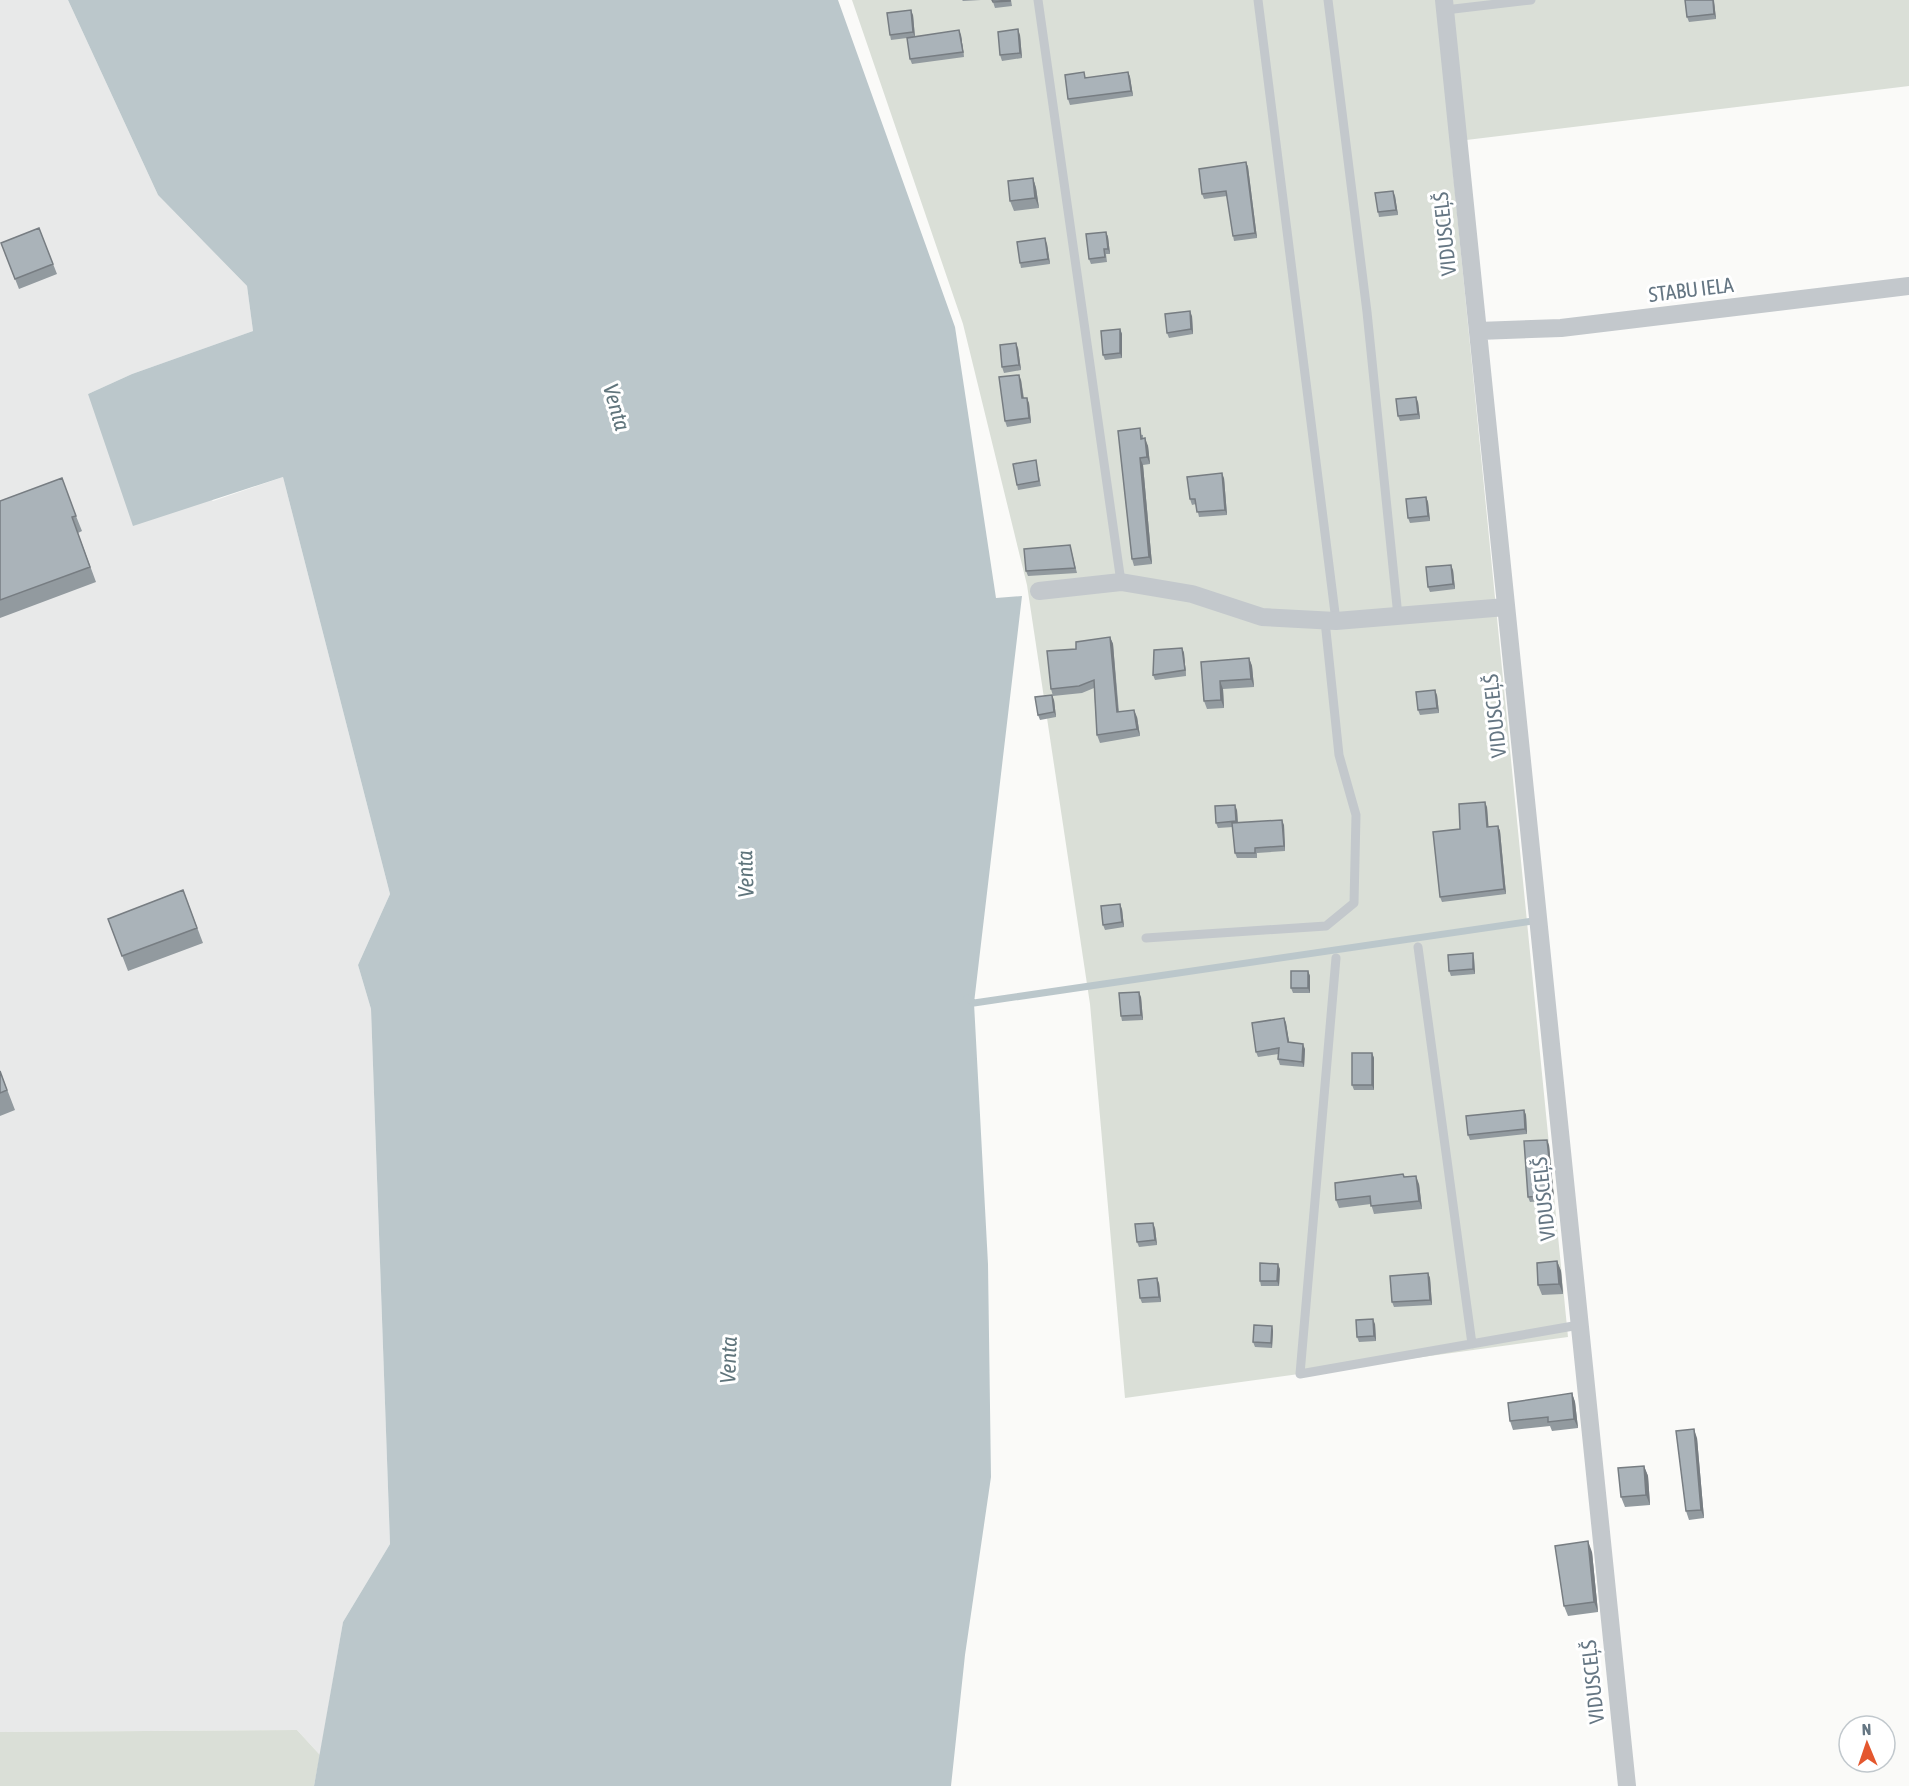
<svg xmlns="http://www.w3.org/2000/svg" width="1909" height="1786" viewBox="0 0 1909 1786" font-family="'Asap Condensed',sans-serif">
	<rect width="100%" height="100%" fill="#fafaf8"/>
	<!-- built -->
	<path fill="#e8e9e9" d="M0 0H68L158 195 247 286 253 331 132 374 88 394 213 501 283 477 390 894 358 965 371 1009 390 1544 343 1622 320 1755 297 1730 0 1732Z"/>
	<!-- green -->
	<path fill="#dadfd7" d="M852 0H1909V86L1450 142 1568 1337 1125 1398 1090 1004 1027 585 963 324Z
		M297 1730 320 1755 314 1786H0V1732Z"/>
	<!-- water -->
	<path fill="#bbc7cb" d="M68 0H838L955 327 996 598 1022 596 974 1003 988 1264 991 1477 965 1655 951 1786H314L343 1622 390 1544 371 1009 358 965 390 894 283 477 133 526 88 394 132 374 253 331 247 286 158 195Z"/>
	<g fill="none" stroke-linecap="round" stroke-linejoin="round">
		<!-- stream -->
		<path stroke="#bbc7cb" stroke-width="7" d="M967 998 974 1003 1533 921"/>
		<!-- service -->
		<path stroke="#c3c8cc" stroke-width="9" d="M1038 0 1121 582
			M1258 0 1336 621
			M1328 0 1367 312 1398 616
			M1445 10 1531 0
			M1146 938 1326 926 1354 903 1356 815 1339 755 1325 621
			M1418 947 1472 1344
			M1336 958 1300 1374 1579 1325"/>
		<!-- minor -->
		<path stroke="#c3c8cc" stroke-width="18" d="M1444 0 1627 1786
			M1478 331 1561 328 1909 286
			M1039 591 1121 582 1192 594 1262 617 1336 621 1506 607"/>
	</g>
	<!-- wall -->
	<path fill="#929a9f" d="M962 0H981L963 1Z
		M1011 0 1012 6 995 8 993 2Z
		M1685 0H1714L1716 19 1689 22 1687 17Z
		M913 15 915 37 961 35 964 57 912 64 910 59 907 38 891 40 890 35Z
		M1020 35 1022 58 1002 61 1000 55Z
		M1128 72 1130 77 1133 96 1070 105 1068 99 1086 78Z
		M1246 162 1248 167 1257 238 1234 241 1233 236 1227 196 1204 199 1202 194Z
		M1033 178 1036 188 1039 208 1014 211 1010 201Z
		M1395 196 1398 215 1379 217 1378 212Z
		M39 228 57 274 19 289 1 243Z
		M1106 232 1108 237 1110 254H1106L1107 262 1091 264 1089 259Z
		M1047 244 1050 264 1021 268 1020 263Z
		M1192 316 1193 334 1169 338 1167 333Z
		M1120 329 1122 334V358L1105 360 1103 355Z
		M1018 348 1021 370 1004 373 1002 367Z
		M1021 380 1024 398 1029 403 1031 423 1007 427 1005 421Z
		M1418 402 1420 419 1400 421 1398 416Z
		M1118 431 1143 435V438L1148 446 1150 464 1143 465 1152 564 1134 566 1132 559Z
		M1036 460 1037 466 1041 486 1018 490 1017 485Z
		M1224 478 1227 515 1199 517 1196 504 1192 505 1190 499Z
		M1426 497 1428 502 1430 521 1410 523 1408 518Z
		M0 501 76 516 82 531 78 533 96 582 0 618Z
		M1070 545 1077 573 1028 576 1026 571Z
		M1453 570 1455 589 1430 592 1428 587Z
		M1110 637 1113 644 1119 712 1137 717 1140 736 1100 743 1097 735 1094 688 1082 693 1053 696 1051 689 1076 649Z
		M1182 648 1184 653 1186 676 1155 680 1153 675Z
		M1249 658 1252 666 1254 687 1223 689 1224 708 1207 709 1204 701 1201 662Z
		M1437 695 1439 713 1420 715 1418 710Z
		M1054 700 1056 717 1040 720 1038 715Z
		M1487 807 1488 827 1498 826 1500 831 1506 894 1442 902 1440 897 1460 829Z
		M1237 810 1238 823 1284 825 1285 851 1257 853V858H1237L1235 853 1233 827 1218 828 1216 823Z
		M183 890 203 943 128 971 108 919Z
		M1122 909 1124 927 1105 930 1103 925Z
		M1474 958 1475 974 1451 976 1449 971Z
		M1308 971 1310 976V993H1293L1291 988Z
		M1141 997 1143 1020 1122 1021 1121 1016Z
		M1284 1018 1286 1023 1289 1042 1305 1049 1304 1067 1280 1065 1278 1059 1279 1054 1258 1057 1256 1052Z
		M1372 1053 1374 1058V1090H1354L1352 1085Z
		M0 1071 15 1110 0 1116Z
		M1524 1110 1526 1115 1527 1134 1470 1140 1468 1135Z
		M1549 1145 1554 1200 1530 1202 1528 1197Z
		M1403 1174 1404 1177 1419 1184 1422 1209 1374 1214 1371 1204 1339 1208 1336 1200Z
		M1155 1228 1157 1245 1139 1247 1137 1242Z
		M1557 1261 1561 1271 1563 1294 1542 1295 1538 1285Z
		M1280 1269 1279 1286H1261L1260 1281Z
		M1428 1273 1430 1278 1432 1305 1394 1307 1392 1302Z
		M1159 1283 1161 1302 1142 1303 1140 1298Z
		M1375 1324 1376 1341 1359 1342 1357 1337Z
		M1272 1326 1273 1331 1272 1348 1255 1347 1253 1342Z
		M1572 1393 1575 1402 1578 1428 1552 1431 1550 1426 1513 1430 1510 1421Z
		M1697 1438 1704 1518 1689 1520 1686 1511Z
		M1644 1466 1648 1476 1650 1505 1625 1507 1621 1497Z
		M1592 1552 1598 1612 1568 1616 1564 1606Z"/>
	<!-- shaded-wall -->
	<path fill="#777d82" d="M1713 0 1714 2 1716 19 1714 14Z
		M911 10 913 15 915 38 913 32Z
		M1018 29 1020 35 1022 58 1020 53Z
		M959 30 961 35 964 57 963 52Z
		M1128 72 1130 77 1133 96 1131 91Z
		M1246 162 1248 167 1257 238 1255 233Z
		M1033 178 1036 188 1039 208 1035 198Z
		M1393 191 1395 196 1398 215 1396 210Z
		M1106 232 1108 237 1110 254 1108 249Z
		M1045 238 1047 244 1050 264 1048 259Z
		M1190 311 1192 316 1193 334 1191 329Z
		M1120 329 1122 334V358L1120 353Z
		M1016 343 1018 348 1021 370 1019 365Z
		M1019 375 1021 380 1024 403 1022 398Z
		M1416 397 1418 402 1420 419 1418 414Z
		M1027 398 1029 403 1031 423 1029 418Z
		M1145 438 1148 446 1150 464 1147 457Z
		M1140 458 1143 465 1152 564 1149 557Z
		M1222 473 1224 478 1227 515 1225 510Z
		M1426 497 1428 502 1430 521 1428 516Z
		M1451 565 1453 570 1455 589 1453 584Z
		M1110 637 1113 644 1119 720 1117 712Z
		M1182 648 1184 653 1186 676 1185 670Z
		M1249 658 1252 666 1254 687 1251 679Z
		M1220 681 1223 689 1224 708 1221 700Z
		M1435 690 1437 695 1439 713 1437 708Z
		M1052 695 1054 700 1056 717 1054 712Z
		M1134 710 1137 717 1140 736 1137 729Z
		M1485 802 1487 807 1489 832 1487 827Z
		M1235 805 1237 810 1238 827 1236 821Z
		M1282 820 1284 825 1285 851 1284 846Z
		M1498 826 1500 831 1506 894 1504 889Z
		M1120 904 1122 909 1124 927 1122 922Z
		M1473 953 1474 958 1475 974 1473 969Z
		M1308 971 1310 976V993L1308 988Z
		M1139 992 1141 997 1143 1020 1141 1015Z
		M1284 1018 1286 1023 1290 1047 1288 1042Z
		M1303 1044 1305 1049 1304 1067 1302 1062Z
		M1372 1053 1374 1058V1090L1372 1085Z
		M1524 1110 1526 1115 1527 1134 1525 1129Z
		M1547 1140 1549 1145 1554 1200 1553 1195Z
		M1416 1176 1419 1184 1422 1209 1419 1201Z
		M1153 1223 1155 1228 1157 1245 1155 1240Z
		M1557 1261 1561 1271 1563 1294 1559 1284Z
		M1278 1264 1280 1269 1279 1286 1277 1281Z
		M1428 1273 1430 1278 1432 1305 1430 1300Z
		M1157 1278 1159 1283 1161 1302 1159 1297Z
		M1373 1319 1375 1324 1376 1341 1374 1336Z
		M1272 1326 1273 1331 1272 1348 1271 1343Z
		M1572 1393 1575 1402 1578 1428 1574 1419Z
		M1694 1429 1697 1438 1704 1518 1701 1510Z
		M1644 1466 1648 1476 1650 1505 1646 1495Z
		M1588 1541 1592 1552 1598 1612 1594 1602Z"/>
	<!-- building -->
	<path fill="#aab3b9" stroke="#777d82" stroke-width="1.5" d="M992 0H1010V1L993 2Z
		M1685 0H1713L1714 14 1687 17Z
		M911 10 913 32 890 35 887 13Z
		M1018 29 1020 53 1000 55 998 32Z
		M959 30 963 52 910 59 907 38Z
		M1084 72 1085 78 1128 72 1131 91 1068 99 1065 75Z
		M1246 162 1255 233 1233 236 1226 191 1202 194 1199 169Z
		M1033 178 1035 198 1010 201 1008 181Z
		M1393 191 1396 210 1378 212 1375 193Z
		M39 228 53 264 15 279 1 243Z
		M1106 232 1108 249H1104L1105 257 1089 259 1086 234Z
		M1045 238 1048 259 1020 263 1017 242Z
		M1190 311 1191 329 1167 333 1165 314Z
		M1120 329V353L1103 355 1101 331Z
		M1016 343 1019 365 1002 367 1000 345Z
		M1019 375 1022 398H1027L1029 418 1005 421 999 377Z
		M1416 397 1418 414 1398 416 1396 399Z
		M1140 428 1141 439 1145 438 1147 457 1140 458 1149 557 1132 559 1118 431Z
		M1036 460 1039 481 1017 485 1013 464Z
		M1222 473 1225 510 1197 512 1195 499H1190L1187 477Z
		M62 478 76 516 72 517 90 567 0 600V501Z
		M1426 497 1428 516 1408 518 1406 499Z
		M1070 545 1075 568 1026 571 1024 549Z
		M1451 565 1453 584 1428 587 1426 567Z
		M1110 637 1117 712 1134 710 1137 729 1097 735 1094 680 1079 686 1051 689 1047 651 1076 649V642Z
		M1182 648 1185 670 1153 675 1154 650Z
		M1249 658 1251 679 1220 681 1221 700 1204 701 1201 662Z
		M1435 690 1437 708 1418 710 1416 692Z
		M1052 695 1054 712 1038 715 1035 697Z
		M1485 802 1487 827 1498 826 1504 889 1440 897 1433 832 1460 829 1459 804Z
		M1235 805 1236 821 1216 823 1215 806Z
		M1282 820 1284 846 1255 848V853H1235L1232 823Z
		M183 890 197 928 122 956 108 919Z
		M1120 904 1122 922 1103 925 1101 906Z
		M1473 953V969L1449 971 1448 955Z
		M1291 971H1308V988H1291Z
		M1139 992 1141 1015 1121 1016 1119 993Z
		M1284 1018 1288 1042 1303 1044 1302 1062 1278 1059 1279 1048 1256 1052 1252 1023Z
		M1352 1053H1372V1085H1352Z
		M0 1071 7 1090 0 1093Z
		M1524 1110 1525 1129 1468 1135 1466 1116Z
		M1547 1140 1553 1195 1528 1197 1524 1141Z
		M1403 1174 1404 1177 1416 1176 1419 1201 1371 1206 1370 1196 1336 1200 1335 1183Z
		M1153 1223 1155 1240 1137 1242 1135 1224Z
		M1557 1261 1559 1284 1538 1285 1537 1263Z
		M1260 1263 1278 1264 1277 1281H1260Z
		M1428 1273 1430 1300 1392 1302 1390 1276Z
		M1157 1278 1159 1297 1140 1298 1138 1280Z
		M1373 1319 1374 1336 1357 1337 1356 1320Z
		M1254 1325 1272 1326 1271 1343 1253 1342Z
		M1572 1393 1574 1419 1548 1422V1417L1510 1421 1508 1403Z
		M1694 1429 1701 1510 1686 1511 1676 1431Z
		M1644 1466 1646 1495 1621 1497 1618 1468Z
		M1588 1541 1594 1602 1564 1606 1555 1546Z"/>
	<g text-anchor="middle" stroke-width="6" stroke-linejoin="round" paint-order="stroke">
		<!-- street labels -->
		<g font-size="21" fill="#657683" stroke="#fff">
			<text transform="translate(1445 234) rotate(-96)" y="7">VIDUSCEĻŠ</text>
			<text transform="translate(1691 290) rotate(-7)" y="7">STABU IELA</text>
			<text transform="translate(1495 716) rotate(-96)" y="7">VIDUSCEĻŠ</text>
			<text transform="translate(1544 1199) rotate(-96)" y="7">VIDUSCEĻŠ</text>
			<text transform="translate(1593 1682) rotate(-96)" y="7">VIDUSCEĻŠ</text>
		</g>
		<!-- water labels -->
		<g font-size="22" font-style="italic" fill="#60757c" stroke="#fff">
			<text transform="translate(617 407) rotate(74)" y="8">Venta</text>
			<text transform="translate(745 874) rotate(-92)" y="8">Venta</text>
			<text transform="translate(728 1360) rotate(-88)" y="8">Venta</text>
		</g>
	</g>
	<!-- north arrow -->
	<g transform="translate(1867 1744) rotate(358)"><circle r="28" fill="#ffffff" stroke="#c1c8cd" stroke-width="1.5"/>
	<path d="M0-4.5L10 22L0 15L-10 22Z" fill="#e4572e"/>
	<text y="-9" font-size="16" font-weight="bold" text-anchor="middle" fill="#657683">N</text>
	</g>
</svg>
